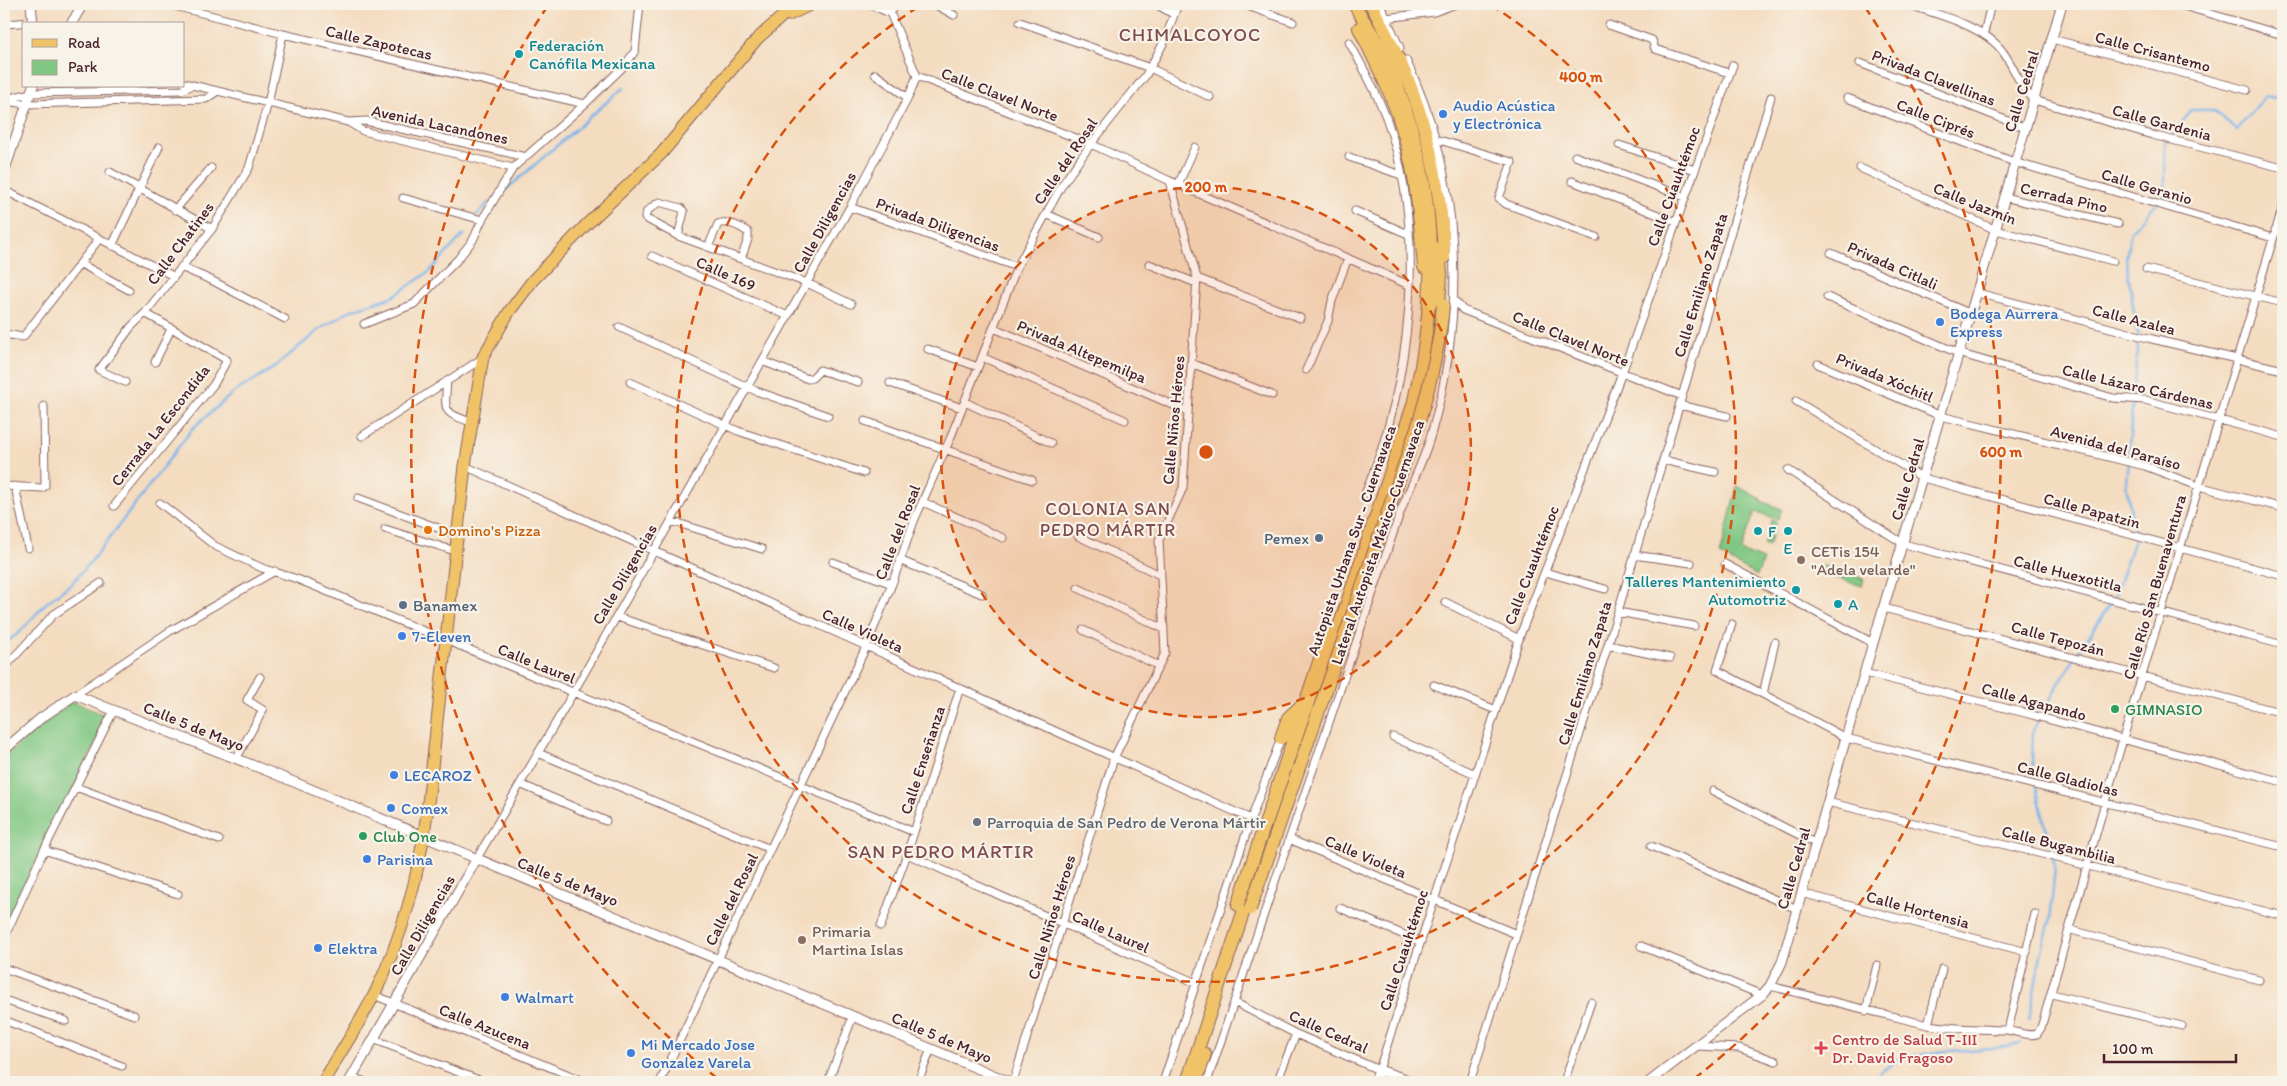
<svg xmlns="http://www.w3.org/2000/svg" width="2287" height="1086" viewBox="0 0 2287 1086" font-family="Itim,sans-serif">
	<rect width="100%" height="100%" fill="#f7f3e8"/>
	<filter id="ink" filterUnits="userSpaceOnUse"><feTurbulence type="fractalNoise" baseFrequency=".02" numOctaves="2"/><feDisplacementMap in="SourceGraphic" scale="10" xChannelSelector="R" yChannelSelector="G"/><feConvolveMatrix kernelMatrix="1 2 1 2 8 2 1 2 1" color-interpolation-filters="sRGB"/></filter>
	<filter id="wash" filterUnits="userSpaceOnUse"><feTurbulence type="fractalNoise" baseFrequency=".0096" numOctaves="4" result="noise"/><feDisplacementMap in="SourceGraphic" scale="20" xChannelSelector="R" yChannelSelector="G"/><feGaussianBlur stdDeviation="1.12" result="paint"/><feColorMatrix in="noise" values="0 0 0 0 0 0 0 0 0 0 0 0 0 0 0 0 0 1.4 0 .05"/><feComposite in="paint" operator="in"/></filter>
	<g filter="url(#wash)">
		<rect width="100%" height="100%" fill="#f4dcc0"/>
		<!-- green -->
		<path fill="#80c783" stroke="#657357" d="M1737 486 1761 499V501L1782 509 1778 520 1757 512 1754 514 1741 551 1763 560 1757 576 1720 555Z
			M1772 520 1776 522 1768 547 1764 545Z
			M1823 566 1864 579 1862 586 1820 573Z
			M72 701 109 717 4 924V757Z"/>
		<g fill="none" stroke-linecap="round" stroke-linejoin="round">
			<!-- stream -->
			<path stroke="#77b3e9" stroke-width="2.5" d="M507 189 623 88
				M476 216 489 202
				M4 644 20 632 45 604 72 583 94 558 193 428 233 393 275 367 320 329 349 311 392 297 429 272 464 234
				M2029 1020 2041 954 2050 921 2055 866 2032 770 2033 730 2062 678 2114 598 2135 537 2126 483 2138 339 2126 259 2131 231 2165 194V143L2192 110H2214L2237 130 2265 96 2283 99
				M1867 1082 1900 1058 1945 1051 1992 1049 2020 1043"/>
		</g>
	</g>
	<g filter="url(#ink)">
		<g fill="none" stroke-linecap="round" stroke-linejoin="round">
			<defs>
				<path id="minor" d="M167 4 283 34 585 104
					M869 4 890 13 917 76 1091 144 1170 181 1409 285
					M934 4 954 15
					M1156 4 1173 14
					M1242 4 1293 22
					M1380 4 1400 48
					M1906 4C1936 14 1985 26 2003 52 2015 68 2019 87 2034 100L2152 135 2283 168
					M2177 4 2283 35
					M890 13 897 4
					M1386 18 1434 12 1456 4
					M1020 22 1150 68 1210 97
					M4 24 33 22
					M1609 25 1652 40 1655 49 1729 73
					M1984 33 1991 4
					M2052 39 2247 90
					M1349 42C1363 67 1377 93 1387 120 1428 236 1411 383 1365 494
					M1860 63 2026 128
					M875 74 908 98
					M184 83 348 122 363 131 513 168
					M1847 98 2014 162 2273 238
					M6 99 31 93 182 90 191 86
					M4 101 28 104 206 99 216 92
					M349 122 366 121 526 157
					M1436 139 1512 162 1499 198 1506 204 1596 237
					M1619 145 1695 170
					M1575 156 1685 197
					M1349 157 1401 175
					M1860 168 1996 230 2113 261
					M110 172 212 229
					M1572 181 1676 222
					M1178 185 1195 147
					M4 190 173 276
					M2004 197 2118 224
					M403 198 482 220
					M850 207 1017 267
					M175 210 211 168
					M1355 211 1408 234
					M1046 214 1099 237
					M2275 230 2283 233
					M678 236 684 212 681 208 659 202 647 211 645 218 678 236 807 283 851 304
					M112 246 159 147
					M708 247 718 224C728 220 739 226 748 232V239L741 259
					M1831 253 1971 314
					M652 256 788 316
					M81 264 129 290
					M1149 264 1196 283
					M181 267 211 280 285 319
					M2146 269 2283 303
					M1197 278 1300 318
					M1978 293 2148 338 2283 370
					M1827 297 1958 353 2113 398 2145 400 2283 437
					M1454 300 1463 310 1682 396
					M364 324 414 304 458 259 473 240 482 220 513 168 585 104 625 65 635 51 640 4
					M619 327 756 391 828 416
					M994 328 1187 411
					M4 334 23 337 99 239
					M928 349 978 367
					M982 357 1125 420
					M762 361 808 379 812 378 820 370 858 382
					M155 362 171 329
					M1191 363 1272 395
					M1818 364 1941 416 2145 466 2198 486 2283 508
					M1306 370 1328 321 1332 301 1348 258
					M447 381C445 411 441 412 471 422
					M125 382 99 370 131 327 145 313 212 229 249 168 268 103 283 34
					M630 382 738 431 864 473
					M890 383 962 408
					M1796 401 1923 478 2283 576
					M965 402 1051 443
					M1679 405 1727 416
					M865 421 1032 480
					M362 436 483 358
					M1663 460 1715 472
					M465 466 1251 819
					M1788 470 1904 544 2283 645
					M4 486 42 488 45 486 44 406
					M15 486 28 548
					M358 498 457 535
					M923 502 1003 538
					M160 503 215 546 262 568 297 579 914 832
					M114 506 214 384 227 360 145 313
					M671 521 762 549
					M385 529 455 551
					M1078 536 1160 575
					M1634 555 1691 563
					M899 560 982 594
					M833 562 892 584
					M1725 564 1873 643
					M1545 572 1605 589
					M1078 588 1164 629
					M1445 602 1519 639
					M1884 608 2283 713
					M1618 612 1694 626
					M617 617 774 668
					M1732 624 1717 670 1846 738 2283 847
					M1083 630 1159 666
					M1608 645 1670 658
					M4 668 53 615 101 583
					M1865 673 2025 713 2283 782
					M1434 685 1496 710
					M1763 694 1775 642
					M75 695 170 631 275 571
					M1393 737 1475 774
					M538 753 770 849
					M236 759 263 710 247 700 260 677
					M520 784 606 821
					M76 787 219 840
					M1713 791 1815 843
					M1827 802 2030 851 2283 916
					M1289 839 1516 934
					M1651 846 1797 909
					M44 850 178 894
					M907 854 1196 983
					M476 860 573 693 850 207 908 98 917 76
					M1801 893 2027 952
					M1340 908 1421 942
					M881 926 907 854 960 688
					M2071 930 2259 980
					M4 938 44 850 114 710
					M1641 946 1762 995
					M4 968 134 1015
					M1770 986 1928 1025C1954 1029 1980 1029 2006 1030 2016 1031 2028 1037 2037 1034L2041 1028 2123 739 2283 206
					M2052 994 2182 1026
					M374 995 586 1082
					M4 1000 66 1021
					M1234 1002 1296 1034 1379 1070 1521 633 1622 373 1733 65
					M1866 1011 1877 965
					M4 1020 122 1066
					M1928 1025 1942 969
					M2008 1030 2035 914
					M373 1039 484 1082
					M1697 1046 1739 1048 1776 1061
					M352 1077 365 1082
					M660 1082 866 647 892 584 914 521 950 439 1017 267 1062 185 1091 144 1146 75 1164 42 1178 4
					M828 1082 853 1016
					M918 1082 931 1049
					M1013 1082 1114 758 1165 653 1159 540 1183 488 1197 278 1170 181
					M1163 1082 1251 819 1281 738
					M1207 1082 1400 513C1410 486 1425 459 1432 431 1467 310 1461 174 1406 60
					M1277 1082 1296 1034
					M1470 1082 1608 645 1771 97
					M1564 1082 1591 1002"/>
				<path id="tertiary" d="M31 4 33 24
					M71 24 83 4
					M4 172 33 86
					M4 750 41 718 75 695 270 772 1010 1082
					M349 1082 476 860
					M1375 1082 1379 1070 1414 1082
					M1649 1082 1762 995 1770 986 1782 962 1873 643 2062 4"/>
				<path id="primary" d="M789 15 812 4
					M323 1082C340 1053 360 1023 375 993 403 935 419 876 427 813L465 466 483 357 509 312 533 280 586 225 661 154 757 39 796 4"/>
				<path id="motorway" d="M1371 4C1385 32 1401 60 1412 90 1432 144 1442 201 1444 258
					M1359 28C1377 64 1395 100 1405 138 1417 180 1420 224 1424 267
					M1439 303 1441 274 1439 248
					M1281 738 1288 718 1302 705
					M1274 822 1413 405C1441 286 1437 176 1388 63 1379 43 1365 23 1354 4
					M1238 905 1329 632
					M1187 1082 1249 895
					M1196 1082 1205 1054"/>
			</defs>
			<!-- minor casing -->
			<use href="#minor" stroke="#86615f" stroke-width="9"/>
			<!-- tertiary casing -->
			<use href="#tertiary" stroke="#86615f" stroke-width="11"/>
			<!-- primary casing -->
			<use href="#primary" stroke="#86615f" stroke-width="13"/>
			<!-- motorway casing -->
			<use href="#motorway" stroke="#86615f" stroke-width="14"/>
			<!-- minor -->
			<use href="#minor" stroke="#fff" stroke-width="7"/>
			<!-- tertiary -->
			<use href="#tertiary" stroke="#fff" stroke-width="9"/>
			<!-- primary -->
			<use href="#primary" stroke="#f1c369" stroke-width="11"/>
			<!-- motorway -->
			<use href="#motorway" stroke="#f1c369" stroke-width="12"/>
			<defs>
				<path id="motorway-bridge" d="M1250 909 1419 422C1430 384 1440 345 1443 305"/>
			</defs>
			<!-- motorway-bridge casing -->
			<use href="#motorway-bridge" stroke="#86615f" stroke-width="14" stroke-linecap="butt"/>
			<!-- motorway-bridge -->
			<use href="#motorway-bridge" stroke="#f1c369" stroke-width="12"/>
		</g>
	</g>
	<!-- distance rings -->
	<circle cx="1206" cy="452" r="265" fill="#d8530f" fill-opacity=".12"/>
	<g fill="none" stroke="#d8530f" stroke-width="2.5" stroke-dasharray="9 6">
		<circle cx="1206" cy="452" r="265"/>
		<path d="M1491 5A530 530 0 1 1 921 5"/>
		<path d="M717 1078A795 795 0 0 1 547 7M1865 7A795 795 0 0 1 1695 1078"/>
	</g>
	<!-- markers -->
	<g fill="#0f9aa8" stroke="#f7f3e8" stroke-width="2">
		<circle cx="519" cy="54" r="5"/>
		<circle cx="1758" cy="531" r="5"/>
		<circle cx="1788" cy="531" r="5"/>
		<circle cx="1796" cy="590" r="5"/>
		<circle cx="1838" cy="604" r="5"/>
	</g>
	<g fill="#3f7fe0" stroke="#f7f3e8" stroke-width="2">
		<circle cx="1443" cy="114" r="5"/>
		<circle cx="1940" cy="322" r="5"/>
		<circle cx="402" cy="636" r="5"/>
		<circle cx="394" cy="775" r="5"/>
		<circle cx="391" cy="808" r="5"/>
		<circle cx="367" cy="859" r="5"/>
		<circle cx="318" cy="948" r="5"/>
		<circle cx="505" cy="997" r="5"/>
		<circle cx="631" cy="1053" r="5"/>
	</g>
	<circle fill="#e8710a" stroke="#f7f3e8" stroke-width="2" cx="428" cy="530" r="5"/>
	<g fill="#5c6f8a" stroke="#f7f3e8" stroke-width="2">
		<circle cx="1319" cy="538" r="5"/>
		<circle cx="403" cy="605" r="5"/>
	</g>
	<g fill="#8d6e63" stroke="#f7f3e8" stroke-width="2">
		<circle cx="1801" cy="560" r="5"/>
		<circle cx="802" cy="940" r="5"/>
	</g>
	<g fill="#2e9e5b" stroke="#f7f3e8" stroke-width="2">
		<circle cx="2115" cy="709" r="5"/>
		<circle cx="363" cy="836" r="5"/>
	</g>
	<circle fill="#6b7280" stroke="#f7f3e8" stroke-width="2" cx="977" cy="822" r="5"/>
	<path fill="#e0444e" stroke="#f7f3e8" stroke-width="2" d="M1818.5 1040.5h5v5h5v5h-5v5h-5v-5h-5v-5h5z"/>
	<g text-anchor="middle" stroke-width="4.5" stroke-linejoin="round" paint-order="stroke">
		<!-- street labels -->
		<g font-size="16" fill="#4a1f2b" stroke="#f7f3e8">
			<text transform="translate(379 42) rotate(13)" y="6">Calle Zapotecas</text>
			<text transform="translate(2153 51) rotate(15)" y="6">Calle Crisantemo</text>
			<text transform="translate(1934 77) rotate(21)" y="6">Privada Clavellinas</text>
			<text transform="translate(2021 91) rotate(-73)" y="6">Calle Cedral</text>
			<text transform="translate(1000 94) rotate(21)" y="6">Calle Clavel Norte</text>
			<text transform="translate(1936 118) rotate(21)" y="6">Calle Ciprés</text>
			<text transform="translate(2162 122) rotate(15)" y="6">Calle Gardenia</text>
			<text transform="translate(440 124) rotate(12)" y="6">Avenida Lacandones</text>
			<text transform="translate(1065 161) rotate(-56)" y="6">Calle del Rosal</text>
			<text transform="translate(1673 186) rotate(-70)" y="6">Calle Cuauhtémoc</text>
			<text transform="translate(2147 186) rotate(16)" y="6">Calle Geranio</text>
			<text transform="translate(2064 197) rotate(13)" y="6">Cerrada Pino</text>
			<text transform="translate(1975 203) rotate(22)" y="6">Calle Jazmín</text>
			<text transform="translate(824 222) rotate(-61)" y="6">Calle Diligencias</text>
			<text transform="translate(938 224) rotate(20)" y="6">Privada Diligencias</text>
			<text transform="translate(180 243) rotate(-53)" y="6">Calle Chatines</text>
			<text transform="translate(1893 265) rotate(24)" y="6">Privada Citlali</text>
			<text transform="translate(726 273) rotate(24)" y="6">Calle 169</text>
			<text transform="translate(1700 285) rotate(-73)" y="6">Calle Emiliano Zapata</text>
			<text transform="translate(2134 319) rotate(14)" y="6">Calle Azalea</text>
			<text transform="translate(1571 338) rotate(22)" y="6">Calle Clavel Norte</text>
			<text transform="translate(1082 351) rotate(23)" y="6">Privada Altepemilpa</text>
			<text transform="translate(1885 377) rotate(23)" y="6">Privada Xóchitl</text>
			<text transform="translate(2138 386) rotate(13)" y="6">Calle Lázaro Cárdenas</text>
			<text transform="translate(1173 420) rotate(-85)" y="6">Calle Niños Héroes</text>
			<text transform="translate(160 425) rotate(-52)" y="6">Cerrada La Escondida</text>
			<text transform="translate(2116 447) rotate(15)" y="6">Avenida del Paraíso</text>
			<text transform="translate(1907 479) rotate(-74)" y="6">Calle Cedral</text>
			<text transform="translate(2092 510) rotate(15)" y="6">Calle Papatzin</text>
			<text transform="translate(897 532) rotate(-69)" y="6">Calle del Rosal</text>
			<text transform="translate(1351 540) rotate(-71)" y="6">Autopista Urbana Sur - Cuernavaca</text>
			<text transform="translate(1377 542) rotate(-71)" y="6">Lateral Autopista México-Cuernavaca</text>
			<text transform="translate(1531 565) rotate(-69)" y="6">Calle Cuauhtémoc</text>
			<text transform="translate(2068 573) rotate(14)" y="6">Calle Huexotitla</text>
			<text transform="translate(624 574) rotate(-60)" y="6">Calle Diligencias</text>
			<text transform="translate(2154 587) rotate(-74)" y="6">Calle Río San Buenaventura</text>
			<text transform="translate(863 630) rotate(24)" y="6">Calle Violeta</text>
			<text transform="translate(2058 638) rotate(15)" y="6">Calle Tepozán</text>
			<text transform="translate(537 663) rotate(22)" y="6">Calle Laurel</text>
			<text transform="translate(1584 673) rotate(-73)" y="6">Calle Emiliano Zapata</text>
			<text transform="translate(2034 701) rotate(15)" y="6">Calle Agapando</text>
			<text transform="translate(194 726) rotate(22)" y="6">Calle 5 de Mayo</text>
			<text transform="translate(922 760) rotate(-72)" y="6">Calle Enseñanza</text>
			<text transform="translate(2068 778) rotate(14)" y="6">Calle Gladiolas</text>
			<text transform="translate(2059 844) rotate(14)" y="6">Calle Bugambilia</text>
			<text transform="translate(1366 856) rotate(23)" y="6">Calle Violeta</text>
			<text transform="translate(1793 868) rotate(-74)" y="6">Calle Cedral</text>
			<text transform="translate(568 881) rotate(22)" y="6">Calle 5 de Mayo</text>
			<text transform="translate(731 899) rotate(-64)" y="6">Calle del Rosal</text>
			<text transform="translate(1918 909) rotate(15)" y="6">Calle Hortensia</text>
			<text transform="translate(1051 917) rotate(-73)" y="6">Calle Niños Héroes</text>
			<text transform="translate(422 925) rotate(-60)" y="6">Calle Diligencias</text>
			<text transform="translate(1111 931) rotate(24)" y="6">Calle Laurel</text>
			<text transform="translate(1403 950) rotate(-72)" y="6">Calle Cuauhtémoc</text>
			<text transform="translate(485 1026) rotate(22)" y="6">Calle Azucena</text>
			<text transform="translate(1329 1031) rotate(24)" y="6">Calle Cedral</text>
			<text transform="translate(942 1037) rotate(23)" y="6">Calle 5 de Mayo</text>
		</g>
		<!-- culture labels -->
		<g font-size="16" fill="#0d838f" stroke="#f7f3e8" text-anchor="start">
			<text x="529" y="51">Federación<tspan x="529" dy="18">Canófila Mexicana</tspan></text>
			<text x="1768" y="537">F</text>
			<text x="1788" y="554" text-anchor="middle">E</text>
			<text x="1786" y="587" text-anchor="end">Talleres Mantenimiento<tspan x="1786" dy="18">Automotriz</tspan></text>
			<text x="1848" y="610">A</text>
		</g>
		<!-- shop labels -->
		<g font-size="16" fill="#366cbe" stroke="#f7f3e8" text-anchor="start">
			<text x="1453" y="111">Audio Acústica<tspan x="1453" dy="18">y Electrónica</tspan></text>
			<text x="1950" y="319">Bodega Aurrera<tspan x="1950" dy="18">Express</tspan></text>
			<text x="412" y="642">7-Eleven</text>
			<text x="404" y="781">LECAROZ</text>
			<text x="401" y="814">Comex</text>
			<text x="377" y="865">Parisina</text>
			<text x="328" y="954">Elektra</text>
			<text x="515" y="1003">Walmart</text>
			<text x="641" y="1050">Mi Mercado Jose<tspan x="641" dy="18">Gonzalez Varela</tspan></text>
		</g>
		<!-- food labels -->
		<g font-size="16" fill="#c56008" stroke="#f7f3e8" text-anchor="start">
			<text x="438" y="536">Domino's Pizza</text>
		</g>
		<!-- service labels -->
		<g font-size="16" fill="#4e5e75" stroke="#f7f3e8" text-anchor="end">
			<text x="1309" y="544">Pemex</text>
			<text x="413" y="611" text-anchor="start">Banamex</text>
		</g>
		<!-- education labels -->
		<g font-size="16" fill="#785e54" stroke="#f7f3e8" text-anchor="start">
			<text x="1811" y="557">CETis 154<tspan x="1811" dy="18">"Adela velarde"</tspan></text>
			<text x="812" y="937">Primaria<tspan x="812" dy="18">Martina Islas</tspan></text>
		</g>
		<!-- leisure labels -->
		<g font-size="16" fill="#27864d" stroke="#f7f3e8" text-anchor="start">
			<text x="2125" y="715">GIMNASIO</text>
			<text x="373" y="842">Club One</text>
		</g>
		<!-- worship labels -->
		<g font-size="16" fill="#5b616d" stroke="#f7f3e8" text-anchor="start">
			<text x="987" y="828">Parroquia de San Pedro de Verona Mártir</text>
		</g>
		<!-- health labels -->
		<g font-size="16" fill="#be3a42" stroke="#f7f3e8" text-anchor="start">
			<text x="1832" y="1045">Centro de Salud T-III<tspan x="1832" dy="18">Dr. David Fragoso</tspan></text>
		</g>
		<!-- neighbourhood labels -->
		<g font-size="18" letter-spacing="1" fill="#804b4c" stroke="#f7f3e8">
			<text x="1108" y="515">COLONIA SAN<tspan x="1108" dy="21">PEDRO MÁRTIR</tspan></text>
		</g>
		<!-- quarter labels -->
		<g font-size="19" letter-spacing="1" fill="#804b4c" stroke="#f7f3e8">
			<text x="1190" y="41">CHIMALCOYOC</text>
			<text x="941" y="858">SAN PEDRO MÁRTIR</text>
		</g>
	</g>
	<circle cx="1206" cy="452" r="8" fill="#d8530f" stroke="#f7f3e8" stroke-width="2.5"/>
	<g font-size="15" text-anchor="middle" font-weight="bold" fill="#d8530f" stroke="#f7f3e8" stroke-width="4.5" stroke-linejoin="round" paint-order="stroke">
		<text x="1581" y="82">400 m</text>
		<text x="1206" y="192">200 m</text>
		<text x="2001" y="457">600 m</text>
	</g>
	<!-- margin -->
	<rect width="2287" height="1086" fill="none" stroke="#f7f3e8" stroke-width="20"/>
	<!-- legend -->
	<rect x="22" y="22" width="162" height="65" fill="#f7f3e8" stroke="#b29e9c"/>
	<rect x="32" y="39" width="25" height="8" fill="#f1c369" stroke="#b29e9c"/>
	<text x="68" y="48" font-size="15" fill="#4a1f2b">Road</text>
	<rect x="32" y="60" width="25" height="15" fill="#80c783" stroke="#b29e9c"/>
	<text x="68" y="72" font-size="15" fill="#4a1f2b">Park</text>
	<!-- scale -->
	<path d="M2104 1054v8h132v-8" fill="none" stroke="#4a1f2b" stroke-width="2.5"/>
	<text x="2112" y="1054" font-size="15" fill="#4a1f2b" stroke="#f7f3e8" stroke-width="4" paint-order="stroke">100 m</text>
</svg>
